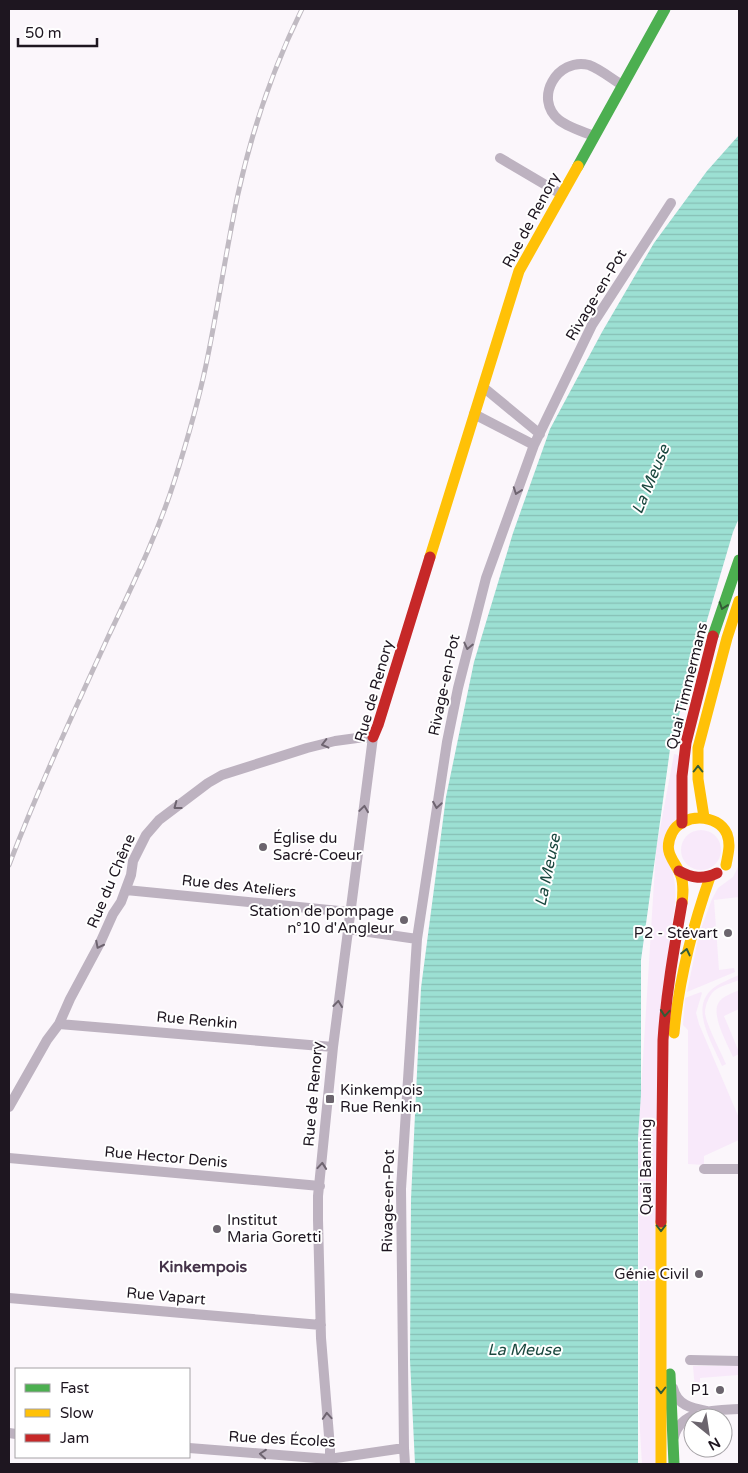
<svg xmlns="http://www.w3.org/2000/svg" width="748" height="1473" viewBox="0 0 748 1473" font-family="'Varela Round',sans-serif">
	<defs>
		<pattern id="water-rules" width="6" height="5" patternUnits="userSpaceOnUse" patternTransform="scale(1.25)"><rect width="6" height="5" fill="#9ce0d3"/><path d="M0 2.5h6" fill="none" stroke="#86bfb5"/></pattern>
	</defs>
	<rect width="100%" height="100%" fill="#fbf6fb"/>
	<!-- green -->
	<path fill="#f8e9fa" d="M674 754 679 755 673 875C679 895 673 916 670 936L656 1464H642L639 1415 640 1321 638 1138 656 850Z
		M681 850a20 20 0 1 1 40 0a20 20 0 1 1-40 0Z
		M739 865V901V897L714 900 719 970 734 968 735 972 687 992 699 934 712 899 718 888 733 877Z
		M739 975V980C732 983 720 986 714 991 709 996 705 1005 705 1013 706 1024 721 1052 726 1064L722 1066C713 1044 690 1010 711 990 719 983 730 979 739 975Z
		M739 990V1009L724 1016 739 1052V1054L733 1057C728 1045 710 1014 719 1002 723 996 733 993 739 990Z
		M701 992 702 993 696 1013 699 1024 739 1118V1140L704 1156V1165L688 1164V1030L683 1025 685 998Z
		M693 1366H738V1375L700 1378V1389H695Z"/>
	<!-- water -->
	<path fill="url(#water-rules)" d="M739 135V518L733 532 671 742 641 960V1094L638 1138V1464H415L410 1360 411 1199 421 988 446 797 474 662 513 533 550 429 602 332 654 243 707 171Z"/>
	<g fill="none" stroke-linecap="round" stroke-linejoin="round">
		<!-- street -->
		<path stroke="#bdb2c0" stroke-width="10" d="M594 136C583 132 568 127 559 120 533 99 557 57 589 65 600 69 612 79 622 85
			M500 158 561 194
			M483 387 540 434
			M474 414 534 445
			M126 890 349 912
			M348 929 417 939
			M59 1024 333 1047
			M9 1107 47 1040 59 1024 70 999 100 943 113 914 121 902 131 875 133 861 146 835 159 820 208 783 222 775 307 748 335 741 357 738 373 737 333 1047 318 1196V1220L321 1338 330 1448V1464
			M9 1158 320 1186
			M704 1169H739
			M9 1298 321 1325
			M690 1360 739 1361
			M673 1388C677 1405 691 1408 706 1411
			M9 1433 16 1434
			M674 1437C681 1409 716 1410 739 1409
			M189 1448 329 1459 404 1448
			M405 1464 404 1448 401 1189 417 939 447 742 458 688 486 578 534 445 592 325 671 203"/>
		<!-- fast -->
		<path stroke="#4caf50" stroke-width="11" d="M578 166 665 9
			M713 636 739 560
			M670 1374 674 1464"/>
		<!-- slow -->
		<path stroke="#ffc107" stroke-width="11" d="M430 557 519 271 578 166
			M704 817 698 779V748L727 638 739 601
			M682 903C683 894 684 885 681 876 675 860 662 853 672 833 682 813 718 813 727 834 731 845 728 854 726 865
			M674 1033C679 979 692 928 710 877
			M661 1222V1464"/>
		<!-- jam -->
		<path stroke="#c62828" stroke-width="11" d="M373 737 378 725 430 557
			M682 823V776L686 743 713 636
			M679 871C692 878 703 880 717 873
			M661 1222 663 1040C666 994 674 949 682 903"/>
		<defs>
			<path id="rail" d="M9 865C39 787 74 711 109 635 133 584 158 533 175 479 187 441 198 403 206 365 218 308 226 250 238 194 252 130 273 68 302 9"/>
		</defs>
		<!-- rail casing -->
		<use href="#rail" stroke="#c0bac2" stroke-width="5"/>
		<!-- rail -->
		<use href="#rail" stroke="#fff" stroke-width="3" stroke-dasharray="9" stroke-linecap="butt"/>
	</g>
	<!-- one-way arrows -->
	<defs><path id="oneway-chevron" d="M-2-3.5L2.5 0L-2 3.5" fill="none" stroke-width="1.6" stroke-linecap="round" stroke-linejoin="round" transform="scale(1.25)"/></defs>
	<g stroke="#6e6470">
		<use href="#oneway-chevron" transform="translate(517 491) rotate(110)"/>
		<use href="#oneway-chevron" transform="translate(468 646) rotate(103)"/>
		<use href="#oneway-chevron" transform="translate(325 744) rotate(166)"/>
		<use href="#oneway-chevron" transform="translate(437 805) rotate(99)"/>
		<use href="#oneway-chevron" transform="translate(177 806) rotate(143)"/>
		<use href="#oneway-chevron" transform="translate(364 809) rotate(-82)"/>
		<use href="#oneway-chevron" transform="translate(99 945) rotate(117)"/>
		<use href="#oneway-chevron" transform="translate(338 1004) rotate(-83)"/>
		<use href="#oneway-chevron" transform="translate(322 1166) rotate(-85)"/>
		<use href="#oneway-chevron" transform="translate(327 1416) rotate(-94)"/>
		<use href="#oneway-chevron" transform="translate(263 1454) rotate(-175)"/>
	</g>
	<g stroke="#335b36">
		<use href="#oneway-chevron" transform="translate(723 606) rotate(109)"/>
		<use href="#oneway-chevron" transform="translate(698 769) rotate(-90)"/>
		<use href="#oneway-chevron" transform="translate(686 952) rotate(-77)"/>
		<use href="#oneway-chevron" transform="translate(665 1013) rotate(95)"/>
		<use href="#oneway-chevron" transform="translate(661 1228) rotate(90)"/>
		<use href="#oneway-chevron" transform="translate(661 1390) rotate(90)"/>
	</g>
	<!-- markers -->
	<g fill="#6b646d" stroke="#fff" stroke-width="2">
		<circle cx="263" cy="847" r="5"/>
		<circle cx="404" cy="920" r="5"/>
		<circle cx="728" cy="933" r="5"/>
		<rect x="325" y="1094" width="10" height="10" rx="2.5"/>
		<circle cx="217" cy="1229" r="5"/>
		<circle cx="699" cy="1274" r="5"/>
		<circle cx="720" cy="1390" r="5"/>
	</g>
	<g text-anchor="middle" stroke-width="4" stroke-linejoin="round" paint-order="stroke">
		<!-- street labels -->
		<g font-size="15" fill="#1e1620" stroke="#fff">
			<text transform="translate(531 220) rotate(-62)" y="5">Rue de Renory</text>
			<text transform="translate(596 295) rotate(-59)" y="5">Rivage-en-Pot</text>
			<text transform="translate(444 685) rotate(-78)" y="5">Rivage-en-Pot</text>
			<text transform="translate(687 686) rotate(-76)" y="5">Quai Timmermans</text>
			<text transform="translate(374 691) rotate(-74)" y="5">Rue de Renory</text>
			<text transform="translate(111 881) rotate(-67)" y="5">Rue du Chêne</text>
			<text transform="translate(239 886) rotate(6)" y="5">Rue des Ateliers</text>
			<text transform="translate(197 1020) rotate(5)" y="5">Rue Renkin</text>
			<text transform="translate(313 1094) rotate(-85)" y="5">Rue de Renory</text>
			<text transform="translate(166 1157) rotate(5)" y="5">Rue Hector Denis</text>
			<text transform="translate(646 1167) rotate(-90)" y="5">Quai Banning</text>
			<text transform="translate(388 1201) rotate(-89)" y="5">Rivage-en-Pot</text>
			<text transform="translate(166 1296) rotate(5)" y="5">Rue Vapart</text>
			<text transform="translate(282 1439) rotate(3)" y="5">Rue des Écoles</text>
		</g>
		<!-- poi labels -->
		<g font-size="15" fill="#1e1620" stroke="#fff" text-anchor="end">
			<text x="273" y="843" text-anchor="start">Église du<tspan x="273" dy="17">Sacré-Coeur</tspan></text>
			<text x="394" y="916">Station de pompage<tspan x="394" dy="17">n°10 d'Angleur</tspan></text>
			<text x="718" y="938">P2 - Stévart</text>
			<text x="340" y="1095" text-anchor="start">Kinkempois<tspan x="340" dy="17">Rue Renkin</tspan></text>
			<text x="227" y="1225" text-anchor="start">Institut<tspan x="227" dy="17">Maria Goretti</tspan></text>
			<text x="689" y="1279">Génie Civil</text>
			<text x="710" y="1395">P1</text>
		</g>
		<!-- water labels -->
		<g font-size="16" font-style="italic" fill="#1b483f" stroke="#fff">
			<text transform="translate(650 479) rotate(-67)" y="6">La Meuse</text>
			<text transform="translate(547 870) rotate(-78)" y="6">La Meuse</text>
			<text x="524" y="1355">La Meuse</text>
		</g>
		<!-- neighbourhood labels -->
		<g font-size="16" font-weight="bold" fill="#453349" stroke="#fff">
			<text x="203" y="1272">Kinkempois</text>
		</g>
	</g>
	<!-- border -->
	<rect width="748" height="1473" fill="none" stroke="#1e1620" stroke-width="20"/>
	<!-- legend -->
	<rect x="15" y="1368" width="175" height="90" fill="#ffffff" stroke="#a5a2a6"/>
	<rect x="25" y="1384" width="25" height="8" fill="#4caf50" stroke="#a5a2a6"/>
	<text x="60" y="1393" font-size="15" fill="#1e1620">Fast</text>
	<rect x="25" y="1409" width="25" height="8" fill="#ffc107" stroke="#a5a2a6"/>
	<text x="60" y="1418" font-size="15" fill="#1e1620">Slow</text>
	<rect x="25" y="1434" width="25" height="8" fill="#c62828" stroke="#a5a2a6"/>
	<text x="60" y="1443" font-size="15" fill="#1e1620">Jam</text>
	<!-- north arrow -->
	<g transform="translate(708 1433) rotate(150)"><circle r="24" fill="#ffffff" stroke="#a5a2a6"/>
	<path d="M0-4L9 19L0 12L-9 19Z" fill="#6b646d"/>
	<text y="-8" font-size="14" font-weight="bold" text-anchor="middle" fill="#1e1620">N</text>
	</g>
	<!-- scale -->
	<path d="M18 38v8h79v-8" fill="none" stroke="#1e1620" stroke-width="2.5"/>
	<text x="25" y="38" font-size="15" fill="#1e1620" stroke="#ffffff" stroke-width="4" paint-order="stroke">50 m</text>
</svg>
